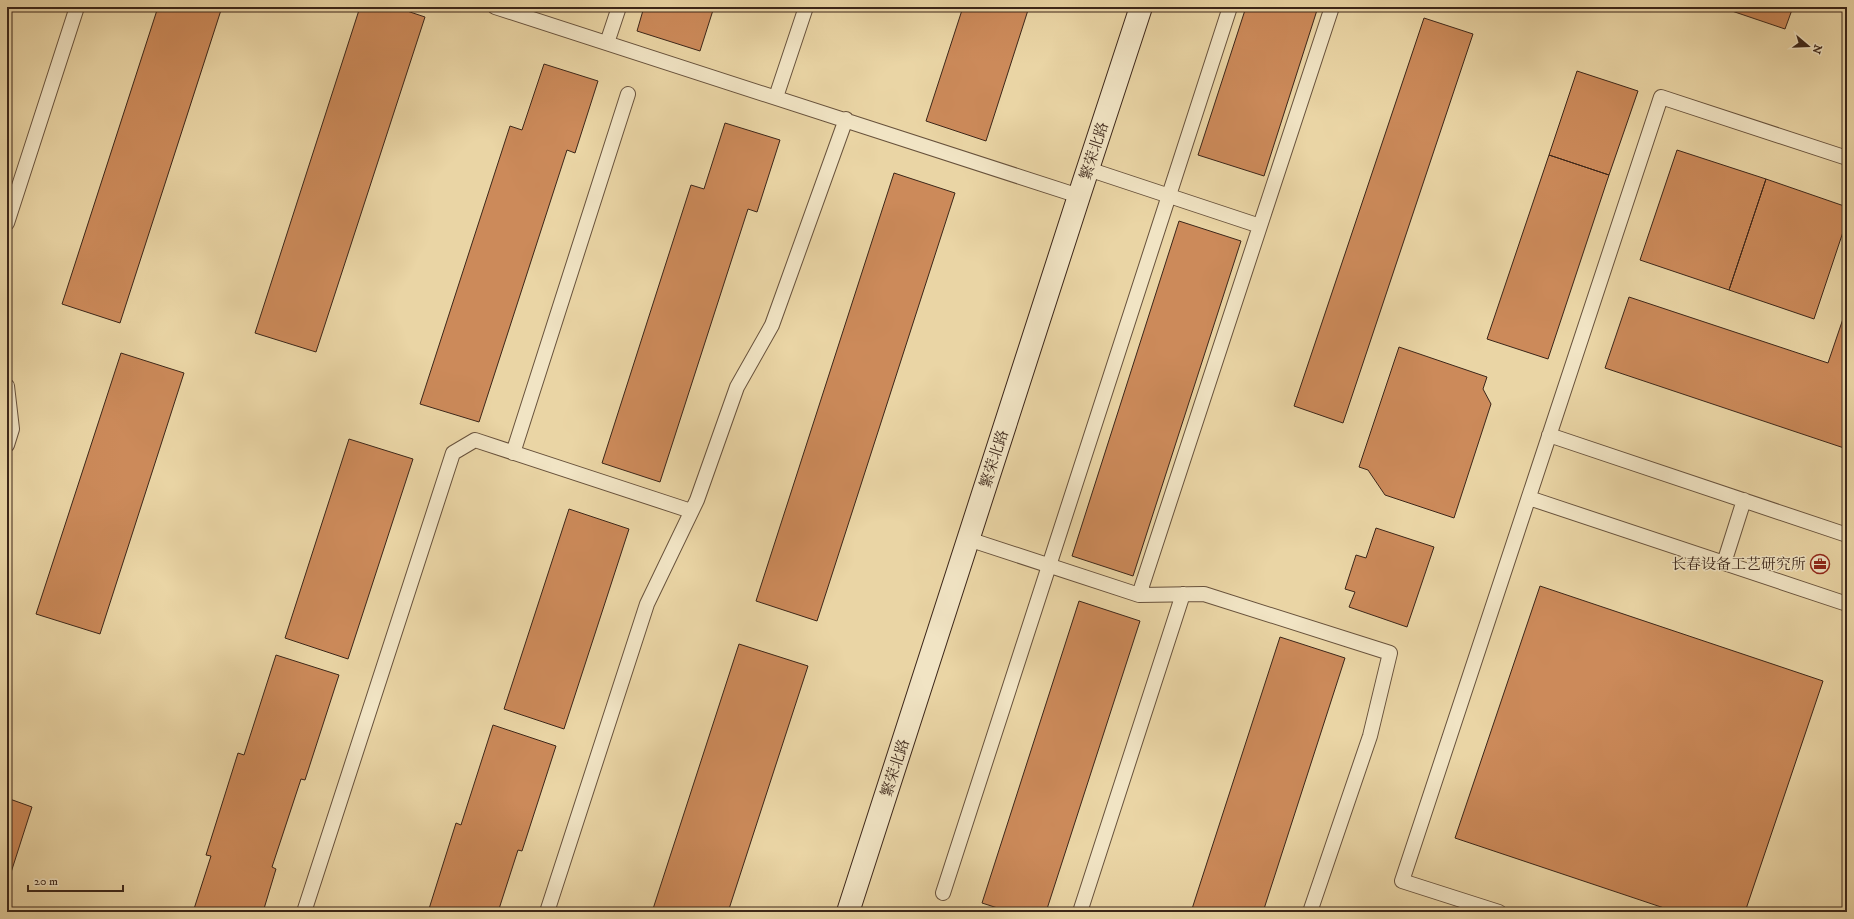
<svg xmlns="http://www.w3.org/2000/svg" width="1854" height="919" viewBox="0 0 1854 919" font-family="'IM FELL DW Pica','Noto Serif SC',serif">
	<rect width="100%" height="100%" fill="#ead5a5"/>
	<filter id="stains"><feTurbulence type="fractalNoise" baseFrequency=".005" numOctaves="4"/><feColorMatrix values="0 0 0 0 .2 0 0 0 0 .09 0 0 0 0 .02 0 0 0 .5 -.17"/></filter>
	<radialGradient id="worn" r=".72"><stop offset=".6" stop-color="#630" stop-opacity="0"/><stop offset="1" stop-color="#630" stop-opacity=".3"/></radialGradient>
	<!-- building -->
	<path fill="#cc8a5a" stroke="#3c2619" d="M7 7H13L7 26Z
		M158 7H222L120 323 62 304Z
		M360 7H395L425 17 316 352 255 333Z
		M644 7H714L700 51 637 31Z
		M963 7H1029L986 141 926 121Z
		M1246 7H1318L1264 176 1198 155Z
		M1720 7H1793L1785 29Z
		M1424 18 1473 34 1343 423 1294 406Z
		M544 64 598 81 575 153 567 150 479 422 420 404 510 126 522 130Z
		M1577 71 1638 91 1609 175 1549 155Z
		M725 123 780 140 757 212 748 209 660 482 602 463 691 185 704 189Z
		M1677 150 1766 179 1729 290 1640 260Z
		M1549 155 1609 175 1548 359 1487 339Z
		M894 173 955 193 817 621 756 601Z
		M1766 179 1847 207V220L1814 319 1729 290Z
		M1179 221 1241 241 1133 576 1072 556Z
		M1629 297 1828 363 1847 307V449L1605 368Z
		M1399 347 1487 377 1483 389 1491 404 1454 518 1385 495 1368 470 1359 467Z
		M121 353 184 373 100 634 36 614Z
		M349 439 413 459 348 659 285 638Z
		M569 509 629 529 564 729 504 709Z
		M1376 528 1434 547 1407 627 1349 607 1355 592 1345 589 1356 555 1366 558Z
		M1540 586 1823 681 1745 912H1676L1455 838Z
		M1079 601 1140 621 1046 912H1010L982 903Z
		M1280 637 1345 658 1263 912H1191Z
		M739 644 808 666 728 912H652Z
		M276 655 339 675 305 780 301 779 272 867 276 869 263 912H193L211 856 206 855 238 753 244 755Z
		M493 725 556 746 522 851 518 850 498 912H428L456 823 461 825Z
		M7 798 32 807 7 885Z"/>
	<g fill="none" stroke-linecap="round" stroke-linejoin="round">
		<defs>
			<path id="lane" d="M495 7 1079 196
				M607 43 619 7
				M776 97 806 7
				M1088 169 1260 226 1139 595
				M7 223 77 7
				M1260 226 1332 7
				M7 386 12 429 7 445
				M1549 435 1847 535
				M513 453 628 94
				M1529 498 1847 604
				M968 539 1139 595 1204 594 1390 653 1370 736 1310 912
				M1724 563 1744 500
				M943 893 1230 7
				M304 912 453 453 475 440 691 511
				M547 912 647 604 697 500 737 387 772 325 846 119
				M1080 912 1183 594
				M1499 912 1402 881 1661 97 1847 158"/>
			<path id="secondary" d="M848 912 1079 196 1141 7"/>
		</defs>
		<!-- lane casing -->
		<use href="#lane" stroke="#68523c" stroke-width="16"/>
		<!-- secondary casing -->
		<use href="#secondary" stroke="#3c2619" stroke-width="24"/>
		<!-- lane -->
		<use href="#lane" stroke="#f1e4c4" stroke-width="14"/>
		<!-- secondary -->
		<use href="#secondary" stroke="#f1e4c4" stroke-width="22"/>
	</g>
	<!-- icons -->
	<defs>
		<symbol id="office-ring" viewBox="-11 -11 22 22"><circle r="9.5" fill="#f1e4c4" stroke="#8f2418" stroke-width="1.5"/><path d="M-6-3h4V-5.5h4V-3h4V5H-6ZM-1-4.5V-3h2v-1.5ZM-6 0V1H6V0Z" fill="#8f2418"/></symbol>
	</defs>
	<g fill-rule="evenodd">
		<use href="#office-ring" x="1809" y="553" width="22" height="22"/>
	</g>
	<g text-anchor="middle" stroke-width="3" stroke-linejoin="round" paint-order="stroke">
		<!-- street labels -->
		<g font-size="15" fill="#3c2619" stroke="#f1e4c4">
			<text transform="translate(1094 151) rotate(-72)" y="5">繁荣北路</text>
			<text transform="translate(994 459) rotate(-72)" y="5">繁荣北路</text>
			<text transform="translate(895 768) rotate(-72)" y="5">繁荣北路</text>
		</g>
		<!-- poi labels -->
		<g font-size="15" fill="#3c2619" stroke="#f1e4c4" text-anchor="end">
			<text x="1806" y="569">长春设备工艺研究所</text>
		</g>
	</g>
	<!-- margin -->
	<rect width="1854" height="919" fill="none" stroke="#ead5a5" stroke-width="24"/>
	<rect x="8" y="8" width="1838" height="903" fill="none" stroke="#3c2619" stroke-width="2"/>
	<rect x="12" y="12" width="1830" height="895" fill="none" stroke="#3c2619"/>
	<!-- north arrow -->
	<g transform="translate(1808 46) rotate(109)" stroke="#f1e4c4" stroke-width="3" paint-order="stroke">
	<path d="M0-3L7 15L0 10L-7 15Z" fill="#3c2619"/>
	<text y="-6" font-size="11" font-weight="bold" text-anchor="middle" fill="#3c2619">N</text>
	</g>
	<!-- scale -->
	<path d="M28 885v6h95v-6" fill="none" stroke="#3c2619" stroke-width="2"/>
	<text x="34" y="885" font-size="12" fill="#3c2619" stroke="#f1e4c4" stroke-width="3" paint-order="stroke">20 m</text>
	<rect width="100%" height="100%" filter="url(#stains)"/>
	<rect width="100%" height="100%" fill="url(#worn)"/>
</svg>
